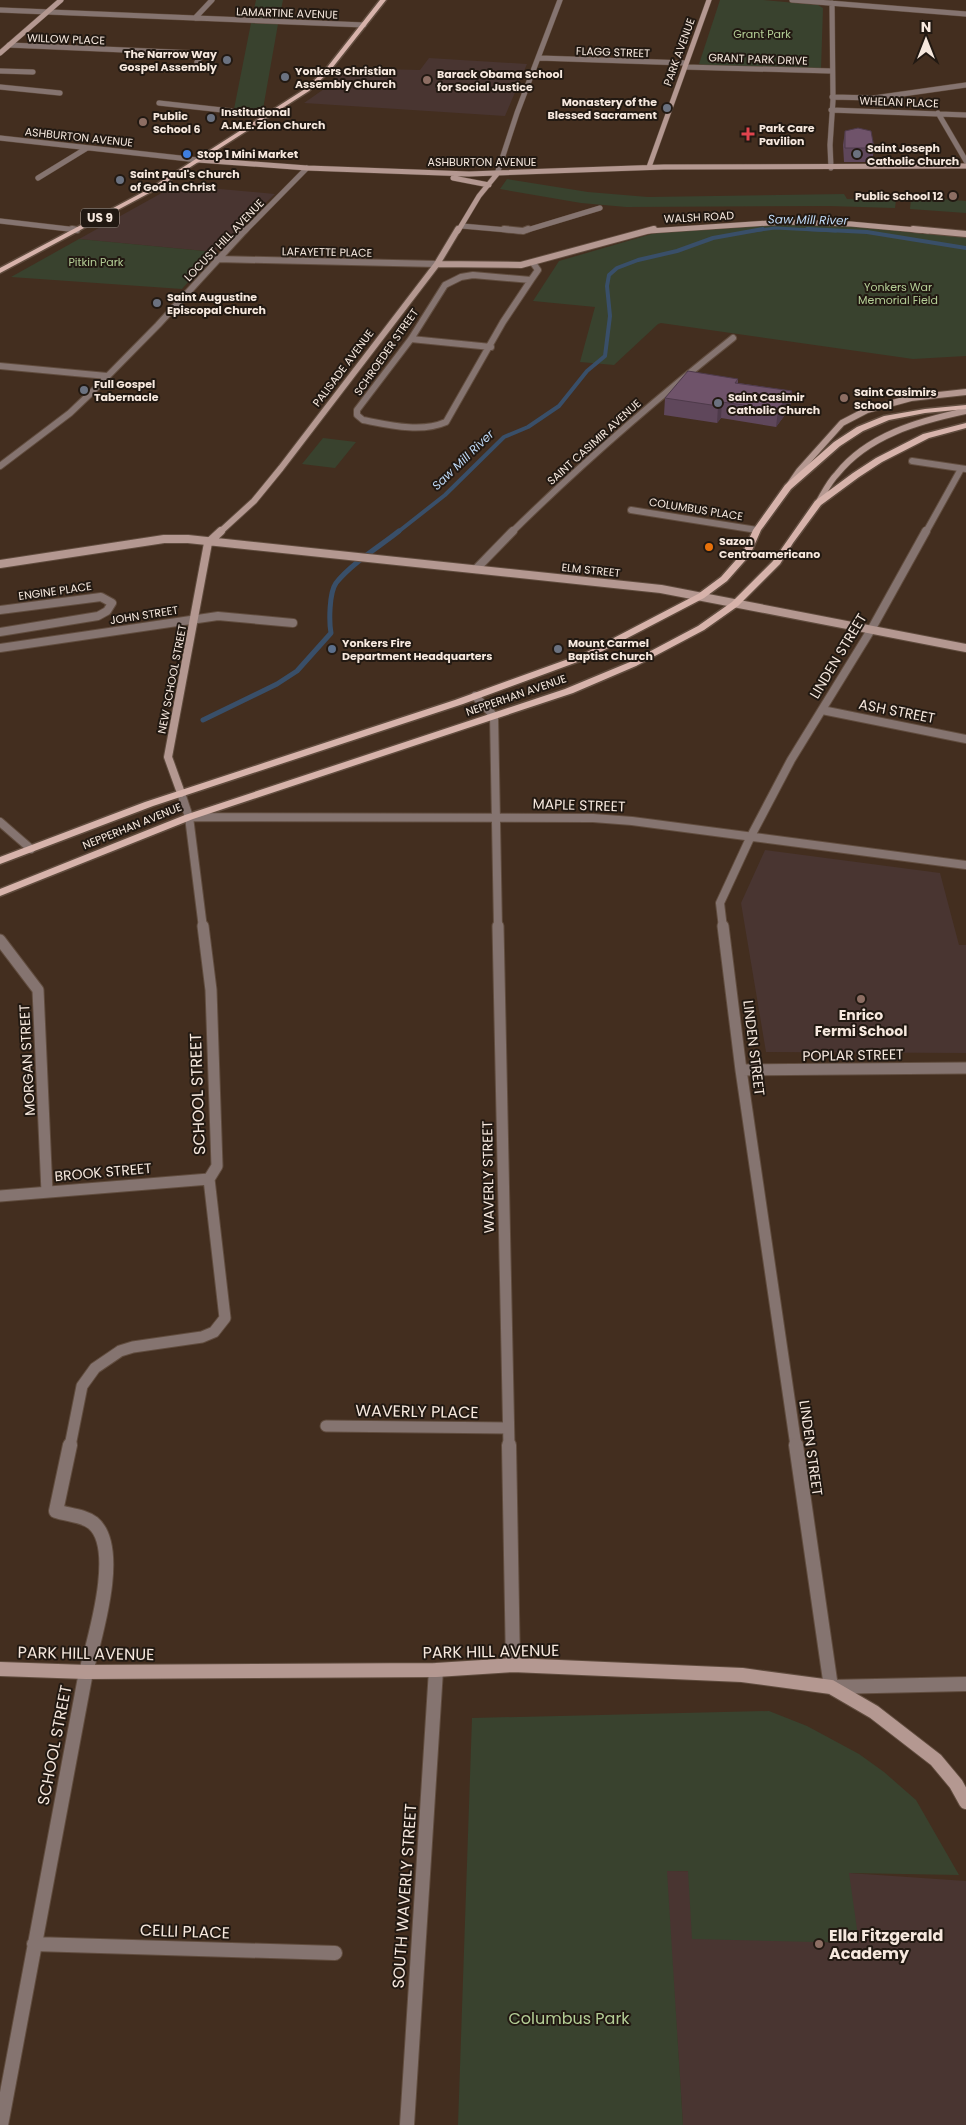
<svg xmlns="http://www.w3.org/2000/svg" width="966" height="2125" viewBox="0 0 966 2125" font-family="Poppins,sans-serif">
	<rect width="100%" height="100%" fill="#432e1f"/>
	<!-- education -->
	<path fill="#493531" d="M429 58 527 64 505 116 304 103 324 89 344 68 420 70Z
		M176 185 275 194 215 252 79 239Z
		M765 850 940 873 959 945H966V1053L766 1052 741 903Z
		M666 1871 849 1873 966 1881V2125H683Z"/>
	<!-- green -->
	<path fill="#39422e" d="M256 0H283L279 19 252 18Z
		M720 0H763L818 5 823 8 821 70 705 66 699 64Z
		M251 23 278 24 263 109 259 112 234 109Z
		M507 179 588 192 648 197 844 194 847 199 896 200 895 208 829 206 626 207 581 203 500 189Z
		M855 194 895 195 966 201V213L910 209 911 199 857 197Z
		M785 222 862 226 966 236V356L913 359 661 323 658 324 614 365 580 362 595 307 533 301 559 261 662 231Z
		M79 239 215 252 182 289 11 277Z
		M323 438 356 442 335 468 302 464Z
		M769 1711 807 1726 859 1754 884 1772 916 1800 959 1875 849 1873 859 1943 692 1939 688 1871H667L683 2125H458L472 1718Z"/>
	<g fill="none" stroke-linecap="round" stroke-linejoin="round">
		<!-- stream-far2 -->
		<path stroke="#394f69" stroke-width="3" d="M752 231 775 228 836 231"/>
		<!-- stream-far1 -->
		<path stroke="#394f69" stroke-width="4" d="M807 229 867 232 966 248
			M398 532 445 495 504 437 528 427 559 406 587 371 605 356 610 316 607 286 609 275 617 268 638 260 677 251 713 238 763 229"/>
		<!-- stream -->
		<path stroke="#394f69" stroke-width="5" d="M203 720 277 684 297 671 331 633C329 622 329 593 336 583 352 563 379 547 399 531"/>
		<defs>
			<path id="street-far4" d="M792 0 966 14
				M0 10 364 25
				M195 18 212 0
				M9 45 194 53 202 55 197 62
				M539 58 686 63
				M685 67 831 71
				M0 71 33 72
				M0 87 60 93
				M832 97 874 98 966 85
				M159 103 268 115
				M831 110 966 115
				M938 113 966 161
				M0 138 198 160
				M831 168 830 145 833 100 832 3
				M497 174 517 113 560 0
				M38 178 87 148
				M0 221 77 230
				M462 226 519 231
				M245 231 307 168
				M524 231 600 208"/>
			<path id="street-far3" d="M72 229 77 230
				M504 229 523 231 528 229
				M217 259 437 264
				M473 275 531 280 503 322 446 422C421 433 389 425 363 420L357 415V410L411 339 445 285 461 277Z
				M531 280 538 270 533 263
				M411 339 491 347
				M0 366 107 376
				M912 461 966 469
				M0 466 70 413 92 392 158 325 246 229
				M631 510 757 530
				M512 532C582 463 656 399 733 338
				M926 532 961 469"/>
			<path id="street-far2" d="M476 569 513 531
				M0 610 101 597 112 603 107 611 98 616 0 632
				M0 648 218 616 293 623
				M475 696 494 716 498 928
				M822 710 966 739
				M181 793 189 817 203 928
				M189 817 593 818 632 821 966 865
				M0 822 31 849
				M723 928 720 903 751 836 791 760 871 630 926 531"/>
			<path id="street-far1" d="M498 926 509 1446
				M723 926 741 1070 796 1446
				M0 940 38 990 47 1192
				M741 1070 966 1068
				M0 1196 209 1179
				M326 1426 508 1428
				M70 1446 82 1386 95 1368 120 1351 133 1347 202 1337 214 1332 225 1318 209 1179 217 1166 211 990 203 926"/>
			<path id="street" d="M509 1445 513 1665
				M796 1445 831 1687 966 1684
				M34 1944 335 1953
				M1 2125 86 1672C94 1639 123 1548 93 1523 83 1515 67 1515 56 1511L70 1445
				M407 2125 436 1670"/>
			<path id="secondary-far3" d="M0 53 61 0
				M198 160 307 168 469 174 664 167 966 166
				M649 167 709 0
				M453 178 489 185
				M458 231 479 196 497 174
				M649 231 784 222 851 224 928 231"/>
			<path id="secondary-far2" d="M913 229 966 234
				M437 264 521 265 654 229
				M788 487 799 471 842 423 867 410 911 398 966 392
				M818 503C824 493 829 482 837 474 868 435 919 421 966 411
				M220 532 254 501 281 468 437 264 458 229"/>
			<path id="secondary-far1" d="M208 543 221 531
				M0 564 164 539H188L661 589 966 648
				M181 793 168 757 208 543"/>
			<path id="secondary" d="M0 1669 86 1672 436 1670 513 1665 742 1675 831 1687 874 1712 936 1760 956 1784 966 1802"/>
			<path id="primary" d="M380 0H386L329 72 309 91 153 191 0 273V268L149 189 305 89 325 70Z
				M966 405V409L925 413 889 420 863 431 840 446 791 489 761 530 750 555 727 581 704 598 591 657 463 704 153 806 0 864V857L145 802 455 700 585 653 698 594 721 577 743 552 753 530 785 485 834 442 857 427 884 416 925 409Z
				M966 423V428L929 438 882 462 859 477 821 505 793 543 780 564 738 606 704 630 636 666 573 693 193 819 0 896V889L185 815 565 689 630 662 698 626 732 602 773 561 815 501 853 473 876 458 923 434Z"/>
		</defs>
		<!-- street-far4 casing -->
		<use href="#street-far4" stroke="#604c3e" stroke-width="6"/>
		<!-- street-far3 casing -->
		<use href="#street-far3" stroke="#604c3e" stroke-width="8"/>
		<!-- street-far2 casing -->
		<use href="#street-far2" stroke="#604c3e" stroke-width="10"/>
		<!-- street-far1 casing -->
		<use href="#street-far1" stroke="#604c3e" stroke-width="13"/>
		<!-- street casing -->
		<use href="#street" stroke="#604c3e" stroke-width="16"/>
		<!-- secondary-far3 casing -->
		<use href="#secondary-far3" stroke="#604c3e" stroke-width="6"/>
		<!-- secondary-far2 casing -->
		<use href="#secondary-far2" stroke="#604c3e" stroke-width="8"/>
		<!-- secondary-far1 casing -->
		<use href="#secondary-far1" stroke="#604c3e" stroke-width="10"/>
		<!-- secondary casing -->
		<use href="#secondary" stroke="#604c3e" stroke-width="16"/>
		<!-- primary casing -->
		<use href="#primary" stroke="#604c3e" stroke-width="3"/>
		<!-- street-far4 -->
		<use href="#street-far4" stroke="#857470" stroke-width="5"/>
		<!-- street-far3 -->
		<use href="#street-far3" stroke="#857470" stroke-width="6"/>
		<!-- street-far2 -->
		<use href="#street-far2" stroke="#857470" stroke-width="8"/>
		<!-- street-far1 -->
		<use href="#street-far1" stroke="#857470" stroke-width="11"/>
		<!-- street -->
		<use href="#street" stroke="#857470" stroke-width="14"/>
		<!-- secondary-far3 -->
		<use href="#secondary-far3" stroke="#b49891" stroke-width="5"/>
		<!-- secondary-far2 -->
		<use href="#secondary-far2" stroke="#b49891" stroke-width="6"/>
		<!-- secondary-far1 -->
		<use href="#secondary-far1" stroke="#b49891" stroke-width="8"/>
		<!-- secondary -->
		<use href="#secondary" stroke="#b49891" stroke-width="14"/>
		<!-- primary -->
		<use href="#primary" fill="#d7b3ab" fill-rule="evenodd"/>
	</g>
	<!-- wall -->
	<path fill="#5f475b" d="M845 131 874 148 872 162H844L843 145Z
		M738 379V383L792 391 790 408 776 427 721 418 717 423 664 415 665 398Z"/>
	<!-- shaded-wall -->
	<path fill="#4e3a4a" d="M792 391 790 408 776 427 778 410Z
		M722 402 721 418 717 423 718 406Z"/>
	<!-- building -->
	<path fill="#6f536a" stroke="#4e3a4a" d="M858 128 871 131 874 148H845V131Z
		M688 371 738 379 735 383 792 391 778 410 722 402 718 406 665 398Z"/>
	<!-- markers -->
	<g fill="#6b7280" stroke="#221912" stroke-width="2">
		<circle cx="227" cy="60" r="5"/>
		<circle cx="285" cy="77" r="5"/>
		<circle cx="667" cy="108" r="5"/>
		<circle cx="211" cy="118" r="5"/>
		<circle cx="857" cy="154" r="5"/>
		<circle cx="120" cy="180" r="5"/>
		<circle cx="157" cy="303" r="5"/>
		<circle cx="84" cy="390" r="5"/>
		<circle cx="718" cy="403" r="5"/>
		<circle cx="558" cy="649" r="5"/>
	</g>
	<g fill="#8d6e63" stroke="#221912" stroke-width="2">
		<circle cx="427" cy="80" r="5"/>
		<circle cx="143" cy="122" r="5"/>
		<circle cx="953" cy="196" r="5"/>
		<circle cx="844" cy="398" r="5"/>
		<circle cx="861" cy="999" r="5"/>
		<circle cx="819" cy="1944" r="5"/>
	</g>
	<path fill="#e0444e" stroke="#221912" stroke-width="2" d="M745.5 126.5h5v5h5v5h-5v5h-5v-5h-5v-5h5z"/>
	<circle fill="#3f7fe0" stroke="#221912" stroke-width="2" cx="187" cy="154" r="5"/>
	<circle fill="#e8710a" stroke="#221912" stroke-width="2" cx="709" cy="547" r="5"/>
	<circle fill="#5c6f8a" stroke="#221912" stroke-width="2" cx="332" cy="649" r="5"/>
	<g text-anchor="middle" stroke-width="4" stroke-linejoin="round" paint-order="stroke">
		<!-- far-street labels -->
		<g font-size="11" fill="#f6e8de" stroke="#221912">
			<text transform="translate(287 13) rotate(2)" y="4">LAMARTINE AVENUE</text>
			<text transform="translate(66 39) rotate(2)" y="4">WILLOW PLACE</text>
			<text transform="translate(613 52) rotate(2)" y="4">FLAGG STREET</text>
			<text transform="translate(679 52) rotate(-70)" y="4">PARK AVENUE</text>
			<text transform="translate(758 59) rotate(2)" y="4">GRANT PARK DRIVE</text>
			<text transform="translate(899 102) rotate(2)" y="4">WHELAN PLACE</text>
			<text transform="translate(79 137) rotate(6)" y="4">ASHBURTON AVENUE</text>
			<text x="482" y="166">ASHBURTON AVENUE</text>
			<text transform="translate(699 217) rotate(-3)" y="4">WALSH ROAD</text>
			<text transform="translate(224 240) rotate(-46)" y="4">LOCUST HILL AVENUE</text>
			<text transform="translate(327 252) rotate(1)" y="4">LAFAYETTE PLACE</text>
			<text transform="translate(386 352) rotate(-55)" y="4">SCHROEDER STREET</text>
			<text transform="translate(343 368) rotate(-53)" y="4">PALISADE AVENUE</text>
			<text transform="translate(594 442) rotate(-42)" y="4">SAINT CASIMIR AVENUE</text>
			<text transform="translate(696 509) rotate(9)" y="4">COLUMBUS PLACE</text>
			<text transform="translate(591 570) rotate(6)" y="4">ELM STREET</text>
			<text transform="translate(55 591) rotate(-8)" y="4">ENGINE PLACE</text>
			<text transform="translate(144 615) rotate(-9)" y="4">JOHN STREET</text>
			<text transform="translate(172 679) rotate(-79)" y="4">NEW SCHOOL STREET</text>
			<text transform="translate(516 695) rotate(-19)" y="4">NEPPERHAN AVENUE</text>
			<text transform="translate(132 826) rotate(-22)" y="4">NEPPERHAN AVENUE</text>
		</g>
		<!-- far-park labels -->
		<g font-size="11" fill="#b4ce96" stroke="#221912">
			<text x="762" y="38">Grant Park</text>
			<text x="96" y="266">Pitkin Park</text>
			<text x="898" y="291">Yonkers War<tspan x="898" dy="13">Memorial Field</tspan></text>
		</g>
		<!-- far-poi labels -->
		<g font-size="11" font-weight="bold" fill="#f6e8de" stroke="#221912" text-anchor="start">
			<text x="217" y="58" text-anchor="end">The Narrow Way<tspan x="217" dy="13">Gospel Assembly</tspan></text>
			<text x="295" y="75">Yonkers Christian<tspan x="295" dy="13">Assembly Church</tspan></text>
			<text x="437" y="78">Barack Obama School<tspan x="437" dy="13">for Social Justice</tspan></text>
			<text x="657" y="106" text-anchor="end">Monastery of the<tspan x="657" dy="13">Blessed Sacrament</tspan></text>
			<text x="221" y="116">Institutional<tspan x="221" dy="13">A.M.E. Zion Church</tspan></text>
			<text x="153" y="120">Public<tspan x="153" dy="13">School 6</tspan></text>
			<text x="759" y="132">Park Care<tspan x="759" dy="13">Pavilion</tspan></text>
			<text x="867" y="152">Saint Joseph<tspan x="867" dy="13">Catholic Church</tspan></text>
			<text x="197" y="158">Stop 1 Mini Market</text>
			<text x="130" y="178">Saint Paul's Church<tspan x="130" dy="13">of God in Christ</tspan></text>
			<text x="943" y="200" text-anchor="end">Public School 12</text>
			<text x="167" y="301">Saint Augustine<tspan x="167" dy="13">Episcopal Church</tspan></text>
			<text x="94" y="388">Full Gospel<tspan x="94" dy="13">Tabernacle</tspan></text>
			<text x="854" y="396">Saint Casimirs<tspan x="854" dy="13">School</tspan></text>
			<text x="728" y="401">Saint Casimir<tspan x="728" dy="13">Catholic Church</tspan></text>
			<text x="719" y="545">Sazon<tspan x="719" dy="13">Centroamericano</tspan></text>
			<text x="342" y="647">Yonkers Fire<tspan x="342" dy="13">Department Headquarters</tspan></text>
			<text x="568" y="647">Mount Carmel<tspan x="568" dy="13">Baptist Church</tspan></text>
		</g>
		<!-- shield labels -->
		<rect fill="#221912" stroke="#b6aaa1" stroke-width="1" x="81" y="208.5" width="38" height="19" rx="4"/>
		<g font-size="12" font-weight="bold" fill="#f6e8de">
			<text x="100" y="222">US 9</text>
		</g>
		<!-- far-water labels -->
		<g font-size="12" font-style="italic" fill="#bfd9f6" stroke="#221912">
			<text transform="translate(808 220) rotate(1)" y="4">Saw Mill River</text>
			<text transform="translate(463 460) rotate(-44)" y="4">Saw Mill River</text>
		</g>
		<!-- street labels -->
		<g font-size="14" fill="#f6e8de" stroke="#221912">
			<text transform="translate(838 656) rotate(-59)" y="5">LINDEN STREET</text>
			<text transform="translate(897 711) rotate(11)" y="5">ASH STREET</text>
			<text transform="translate(579 805) rotate(2)" y="5">MAPLE STREET</text>
			<text transform="translate(754 1048) rotate(83)" y="5">LINDEN STREET</text>
			<text transform="translate(853 1055) rotate(-1)" y="5">POPLAR STREET</text>
			<text transform="translate(27 1060) rotate(-93)" y="5">MORGAN STREET</text>
			<text transform="translate(103 1172) rotate(-5)" y="5">BROOK STREET</text>
			<text transform="translate(488 1177) rotate(-91)" y="5">WAVERLY STREET</text>
			<text transform="translate(811 1448) rotate(82)" y="5">LINDEN STREET</text>
		</g>
		<!-- poi labels -->
		<g font-size="14" font-weight="bold" fill="#f6e8de" stroke="#221912">
			<text x="861" y="1020">Enrico<tspan x="861" dy="16">Fermi School</tspan></text>
		</g>
		<!-- near-street labels -->
		<g font-size="16" fill="#f6e8de" stroke="#221912">
			<text transform="translate(197 1094) rotate(-92)" y="6">SCHOOL STREET</text>
			<text transform="translate(417 1411) rotate(1)" y="6">WAVERLY PLACE</text>
			<text transform="translate(491 1651) rotate(-1)" y="6">PARK HILL AVENUE</text>
			<text transform="translate(86 1653) rotate(1)" y="6">PARK HILL AVENUE</text>
			<text transform="translate(54 1745) rotate(-79)" y="6">SCHOOL STREET</text>
			<text transform="translate(404 1896) rotate(-86)" y="6">SOUTH WAVERLY STREET</text>
			<text transform="translate(185 1931) rotate(2)" y="6">CELLI PLACE</text>
		</g>
		<!-- near-poi labels -->
		<g font-size="16" font-weight="bold" fill="#f6e8de" stroke="#221912" text-anchor="start">
			<text x="829" y="1941">Ella Fitzgerald<tspan x="829" dy="18">Academy</tspan></text>
		</g>
		<!-- near-park labels -->
		<g font-size="16" fill="#b4ce96" stroke="#221912">
			<text x="569" y="2024">Columbus Park</text>
		</g>
	</g>
	<!-- north arrow -->
	<g transform="translate(926 40)" stroke="#221912" stroke-width="4" paint-order="stroke">
	<path d="M0-4L9 19L0 12L-9 19Z" fill="#f6e8de"/>
	<text y="-8" font-size="14" font-weight="bold" text-anchor="middle" fill="#f6e8de">N</text>
	</g>
</svg>
